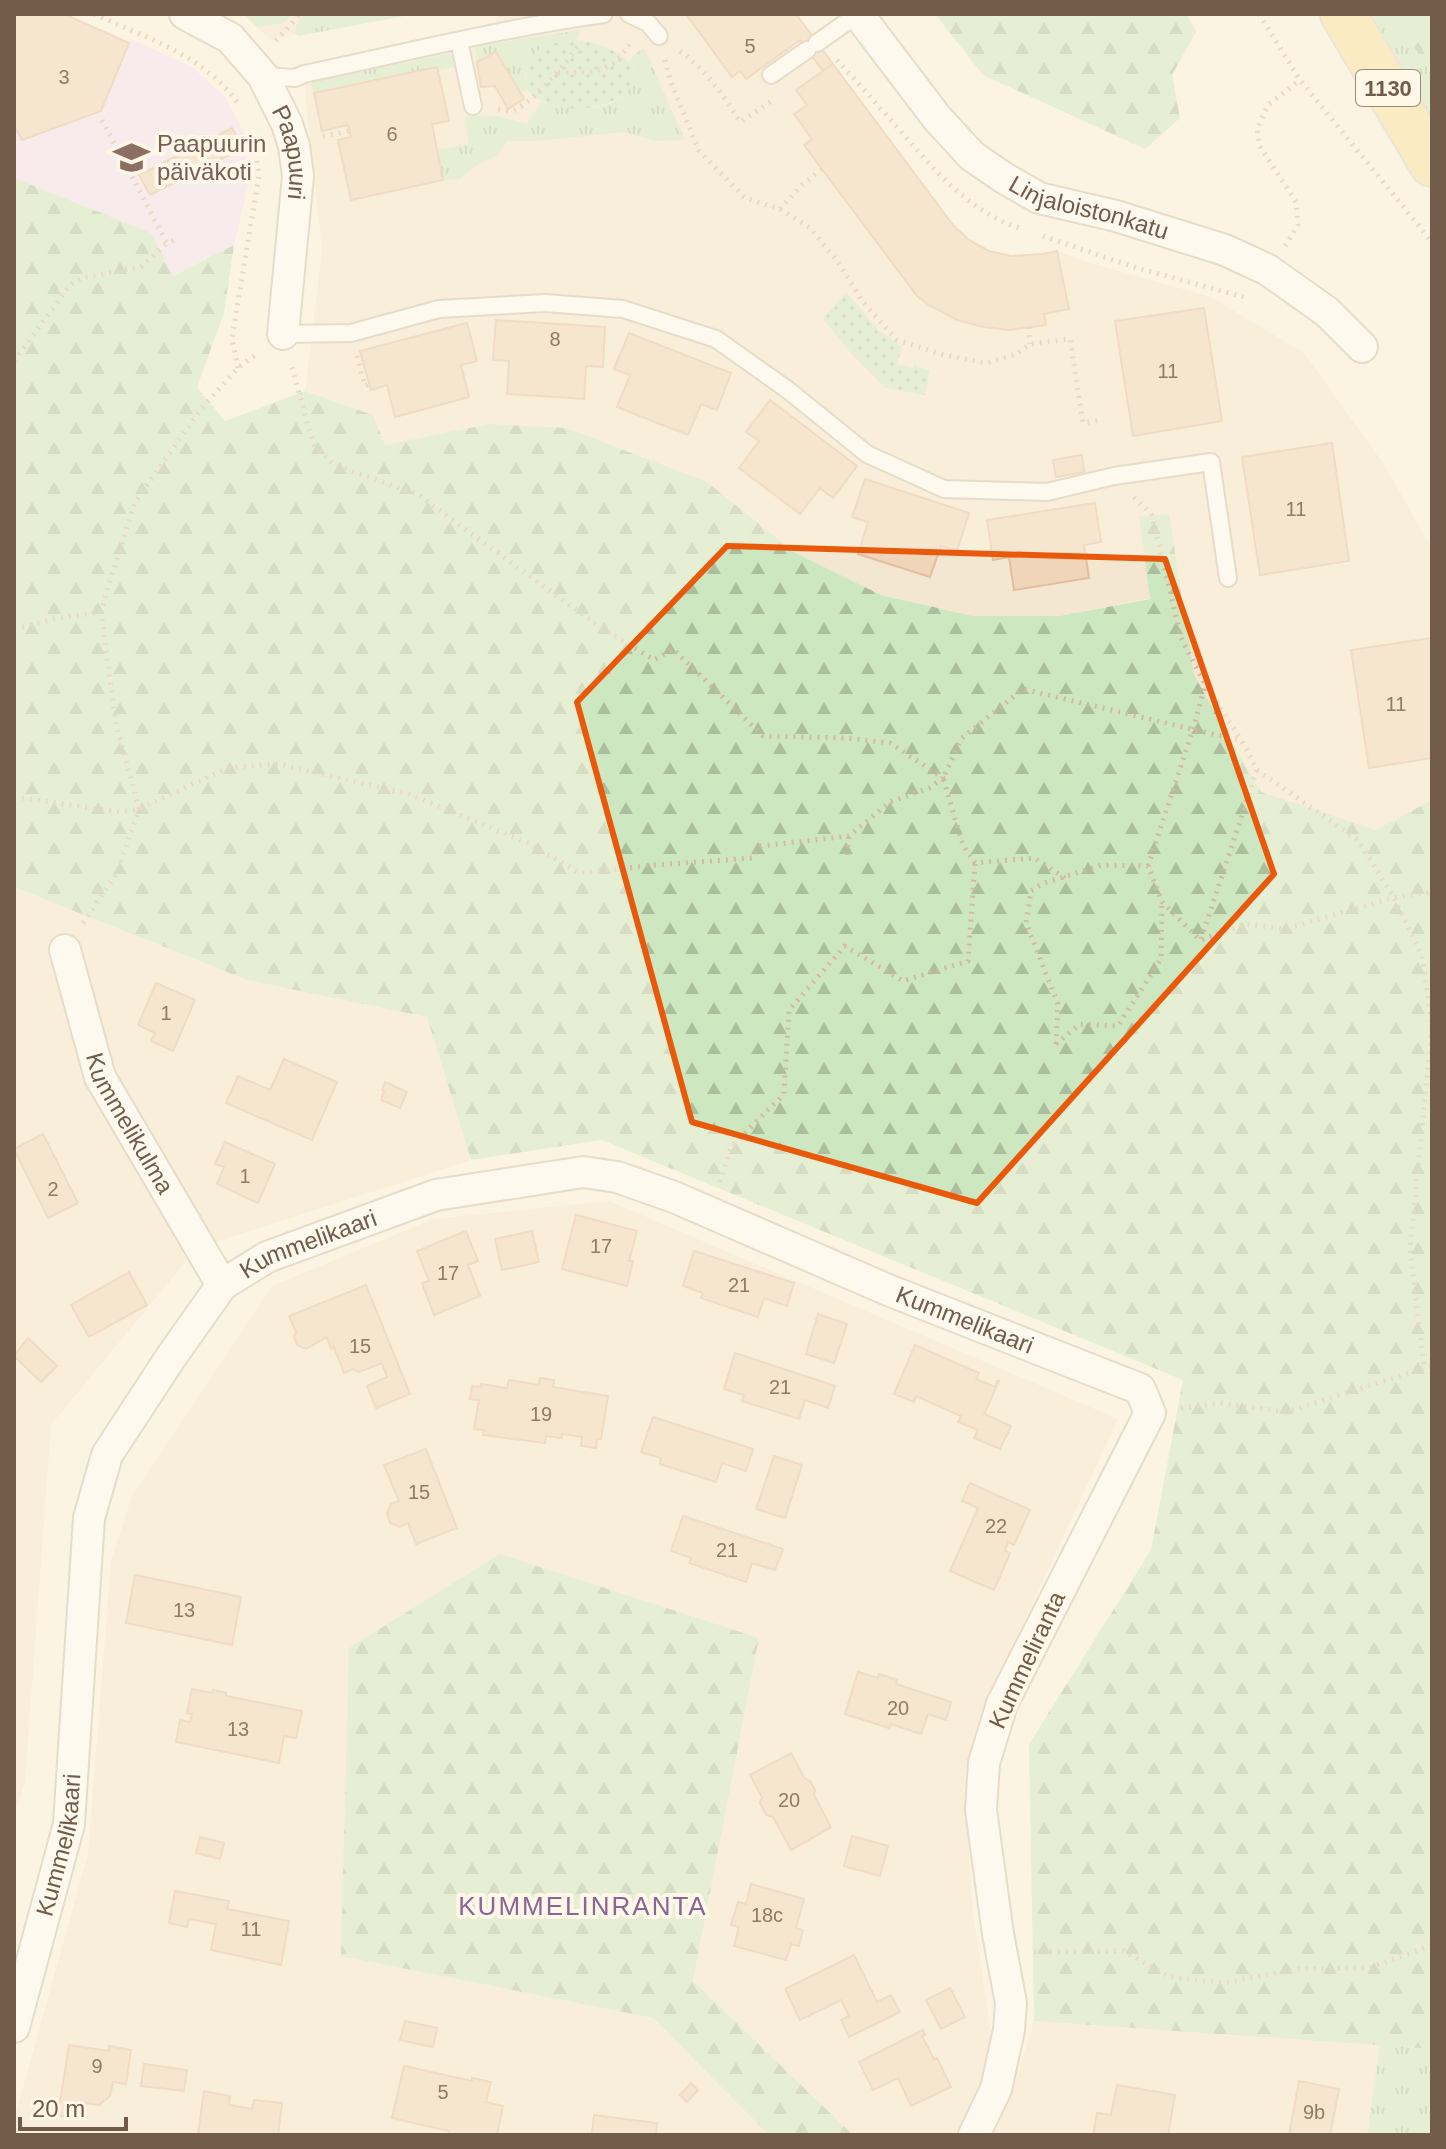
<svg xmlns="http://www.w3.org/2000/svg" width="1446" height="2149" viewBox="0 0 1446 2149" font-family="Arial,sans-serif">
	<defs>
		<pattern id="grass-tufts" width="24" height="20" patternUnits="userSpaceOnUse" patternTransform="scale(2)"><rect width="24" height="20" fill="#cde8c1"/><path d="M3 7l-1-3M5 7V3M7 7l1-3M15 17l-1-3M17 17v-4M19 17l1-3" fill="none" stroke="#abbf9f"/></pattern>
		<pattern id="forest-firs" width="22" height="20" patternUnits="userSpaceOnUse" patternTransform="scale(2)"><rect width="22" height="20" fill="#cde8c1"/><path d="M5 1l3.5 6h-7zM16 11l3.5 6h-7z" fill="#abbf9f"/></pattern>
		<pattern id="park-dots" width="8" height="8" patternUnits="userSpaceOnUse" patternTransform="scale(2)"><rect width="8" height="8" fill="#cde8c1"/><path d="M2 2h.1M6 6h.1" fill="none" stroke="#abbf9f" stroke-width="1.8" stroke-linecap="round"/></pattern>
	</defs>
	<rect width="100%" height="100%" fill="#fcf4e2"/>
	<!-- residential -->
	<path fill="#f3e7d1" d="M243 14H414L270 39Z
		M498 14H795L953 225 969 240 989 251 1011 256 1042 254 1057 251 1087 262 1211 297 1304 353 1384 464 1432 549V800L1376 830 1261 793 1194 675 1168 514 1140 517 1151 598 1059 616H973L881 595 794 552 707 482 489 424 385 445 373 415 305 391 322 250 304 83 352 53 495 24Z
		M14 887 247 980 427 1017 471 1160 197 1248 51 1425 25 1781 14 1817Z
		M609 1201 1118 1419 994 1686 965 1801 973 1912 991 2031 986 2069 971 2112 955 2135H853L693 1981 759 1638 341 1956 653 2018 769 2135H14V2120L88 1854 111 1561 132 1496 272 1286 433 1219Z
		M1034 2021 1380 2045 1367 2135H993L1012 2093Z"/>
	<!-- education -->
	<path fill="#f1dff8" d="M14 14 128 43 131 39 192 67 226 98 246 137 249 182 234 245 173 276 151 233 14 178Z"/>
	<!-- grass -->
	<path fill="url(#grass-tufts)" d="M243 14H293L283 23 257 27Z
		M305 14H414L299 36 294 33 297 24Z
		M1365 14H1392L1432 74V120Z
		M580 30 577 41H562L525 74 527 90 520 93 480 62H477L475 46Z
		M643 48 648 56 685 140 657 141 624 132 535 141H507L498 155 477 165 460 179 443 180 437 150 469 144 464 117C486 113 505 117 527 124L541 102C565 110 615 115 629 87 631 81 632 74 634 68L629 63 633 56Z
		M448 54 456 58 460 66 438 70 437 67 314 93 311 84 315 81Z
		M1380 2045 1432 2049V2135H1367Z"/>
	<!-- forest -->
	<path fill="url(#forest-firs)" d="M935 14H1187L1196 32 1172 75 1180 118 1145 149 983 75Z
		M1392 14H1432V74Z
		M14 178 151 233 173 276 234 245 224 313 197 387 225 421 305 391 373 415 385 445 489 424 566 428 707 482 794 552 881 595 973 616H1059L1150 599 1139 516 1169 514 1194 675 1261 792 1376 830 1432 800V2049L1034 2021 1029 1744 1151 1550 1183 1380 602 1140 471 1160 427 1017 247 980 14 887Z
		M500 1554 759 1638 693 1981 853 2135H769L653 2018 341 1956 349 1648Z"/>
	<!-- park -->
	<path fill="url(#park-dots)" d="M562 41C583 40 599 42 617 53 676 89 571 135 527 90 523 60 532 48 562 41Z
		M846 292 879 331 902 347 897 364 913 368 915 363 918 367 930 370 925 395 886 388 851 353 823 319Z"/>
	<!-- building -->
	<path fill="#f0d5ba" stroke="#e3be9b" stroke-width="2" d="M14 14H64L129 43 101 111 22 140 14 125Z
		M686 14H796L833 64 823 71 800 40 746 79 740 71 732 77Z
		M496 52 524 99 508 109 495 86 481 87 477 62Z
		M833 64 953 225 969 240 989 251 1011 256 1042 254 1057 251 1069 309 1044 314 1046 325 1009 330 983 327 957 320 929 305 917 296 804 145 812 139 794 114 807 105 796 90Z
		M437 67 449 121 432 124 443 180 351 200 338 140 351 137 348 125 322 131 314 93Z
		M232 128 243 148 150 195 139 175Z
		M1204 308 1222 421 1133 436 1115 321Z
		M496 320 605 327 603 367 586 366 584 399 507 394 509 361 493 360Z
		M467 323 477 361 461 365 469 397 395 417 387 385 371 390 360 351Z
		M629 333 731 373 717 410 701 404 688 435 617 407 630 375 614 369Z
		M770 400 857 466 833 498 820 488 800 514 739 468 759 441 746 432Z
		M1332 443 1349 561 1260 575 1242 457Z
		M1082 455 1084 472 1056 477 1053 460Z
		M865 479 969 513 957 551 941 546 930 577 858 554 868 522 852 517Z
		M1095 503 1101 542 1084 545 1089 578 1014 590 1009 557 993 560 987 520Z
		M1432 638V758L1369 768 1351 650Z
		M156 983 195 1000 173 1051 151 1041 155 1033 138 1025Z
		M284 1059 337 1082 312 1140 226 1103 238 1076 270 1090Z
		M385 1082 407 1092 400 1108 381 1100 384 1091 382 1090Z
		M43 1134 78 1203 48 1218 14 1149Z
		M225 1142 275 1164 258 1203 217 1184 224 1167 215 1164Z
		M576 1215 637 1231 629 1261H633L627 1286 562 1269Z
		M466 1231 478 1261 468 1265 480 1296 434 1315 422 1283 429 1281 417 1251Z
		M532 1231 539 1262 502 1270 495 1239Z
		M694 1251 794 1283 787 1306 764 1298 758 1317 701 1298 703 1293 683 1286Z
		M129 1272 147 1305 89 1337 71 1305Z
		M366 1285 410 1394 376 1408 367 1386 387 1377 382 1363 359 1372 353 1369 344 1373 334 1347 331 1349 327 1337 306 1349 297 1345 294 1337 296 1332 289 1316Z
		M818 1314 847 1324 834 1363 806 1354Z
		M28 1338 57 1366 41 1382 14 1356Z
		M915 1345 979 1373 976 1379 995 1387 997 1381H999L984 1414 1011 1426 1000 1449 974 1438 978 1430 958 1422 961 1416 916 1396 914 1402 894 1394Z
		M735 1353 835 1386 828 1408 805 1400 799 1419 742 1401 744 1395 724 1389Z
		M540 1378 554 1380 553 1387 608 1396 601 1439H597L596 1448 581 1446 582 1437 562 1434V1438L546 1436 545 1443 483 1435 484 1430 474 1429 479 1400 470 1399 472 1386 481 1387V1384L507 1388 509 1380 539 1385Z
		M653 1417 753 1449 746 1471 722 1463 716 1482 660 1464 661 1458 641 1452Z
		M426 1449 457 1528 416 1544 408 1523 400 1527 390 1523 387 1513 391 1504 399 1501 384 1465Z
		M774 1456 802 1465 785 1518 756 1509Z
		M970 1483 1030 1510 1014 1545 1008 1542 1005 1551 1010 1553 994 1590 950 1571 978 1508 962 1501Z
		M683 1516 783 1549 775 1570 752 1563 746 1582 689 1563 691 1558 671 1551Z
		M135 1575 241 1597 232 1645 126 1623Z
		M858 1672 878 1678 879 1674 897 1680 896 1684 951 1702 946 1720 928 1714 921 1734 891 1724 889 1728 845 1714Z
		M192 1689 212 1693 213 1690 226 1693V1696L302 1711 296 1738 284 1736 279 1763 176 1742 180 1720 190 1722 192 1714 187 1713Z
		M791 1753 805 1779 810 1781 815 1790 814 1795 831 1827 791 1850 773 1817 766 1815 760 1803 762 1797 750 1775Z
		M852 1836 888 1846 880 1876 844 1866Z
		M200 1837 224 1843 220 1859 196 1853Z
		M751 1884 804 1899 796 1928 803 1930 799 1946 791 1944 786 1960 734 1946 739 1927 731 1925 738 1902 746 1904Z
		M175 1891 229 1901 227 1909 289 1921 281 1965 211 1950 216 1924 189 1919 187 1927 169 1923Z
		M854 1955 877 2002 891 1995 900 2012 849 2037 841 2020 849 2016 841 2000 800 2020 785 1989Z
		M950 1988 965 2017 941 2029 926 2000Z
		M405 2021 437 2028 433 2047 400 2040Z
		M923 2030 925 2035 922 2036 934 2059 937 2058 951 2087 911 2106 898 2078 873 2090 859 2062Z
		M69 2045 109 2051V2046L131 2050 126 2084 113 2082 110 2096 99 2105 85 2103 82 2119 58 2115Z
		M144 2064 187 2070 184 2091 141 2086Z
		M404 2066 472 2081V2078L491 2082 486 2102 503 2106 497 2135H448L449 2131 392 2118Z
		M1299 2081 1339 2089 1330 2135H1289Z
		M691 2083 698 2090 687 2102 680 2095Z
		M1117 2085 1175 2095 1168 2135H1093L1097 2113 1111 2115Z
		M204 2091 230 2096 229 2105 252 2109 254 2100 282 2103 278 2135H198Z
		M594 2115 657 2123 656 2135H588V2133L592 2134Z"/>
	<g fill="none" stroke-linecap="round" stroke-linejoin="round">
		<defs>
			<path id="lane" d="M629 14 648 23 659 36
				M459 41 473 106
				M817 43 858 14
				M771 75 807 50
				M263 76 295 78 304 74C404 53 503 28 604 14
				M283 334 351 333 439 309 545 303 623 309 716 339 788 390 867 454 944 489 1047 492 1114 476 1211 462 1228 578"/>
			<g id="street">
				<path id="s1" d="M185 14 230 38 263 76 287 124 294 146 298 176 283 334"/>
				<path id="s2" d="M858 14 937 118 972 156 1004 178 1039 198 1116 216 1225 250 1268 270 1327 312 1362 347"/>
				<path id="s3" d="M65 950 100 1077 222 1285"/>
				<path id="s4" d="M14 2027 69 1824 89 1518 107 1455 171 1357 222 1285 267 1257 436 1195 583 1172 617 1177 674 1197 888 1290 1140 1389 1150 1413 1002 1704 984 1763 981 1810 998 1934 1011 2003 1009 2030 996 2089 974 2135"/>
			</g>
			<path id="primary" d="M1343 14 1432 164"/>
		</defs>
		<!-- lane casing -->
		<use href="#lane" stroke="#cebfac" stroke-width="20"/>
		<!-- street casing -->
		<use href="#street" stroke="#cebfac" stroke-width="34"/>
		<!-- primary casing -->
		<use href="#primary" stroke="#dad5d0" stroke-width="48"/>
		<!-- path -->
		<path stroke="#d5b99e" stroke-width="5" stroke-dasharray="2 6" stroke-linecap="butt" d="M94 14C146 38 202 54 237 102
			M1259 14 1300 80 1432 242
			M276 41 300 14
			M680 51C705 69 724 96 740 122L773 100
			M665 60 671 82 699 151 745 198 780 209 810 228 840 265 863 302 897 340 944 355 986 363 1015 355 1030 344 1070 339 1083 423 1101 420
			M837 60C859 84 881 109 903 134 937 173 971 213 1022 229
			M558 73C594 72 609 76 631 42
			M498 110C499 110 510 111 511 111 529 109 568 59 580 44
			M102 120 167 243 177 239
			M323 136 350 131
			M780 209 802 185 822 169
			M1043 236 1134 267 1244 297
			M1285 246 1298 225 1296 202 1259 145 1257 129 1268 105 1300 80
			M1029 327 1030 344
			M357 356 365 386 370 384
			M14 361 70 285 82 278 141 267 167 243
			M238 368 232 338 259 175 252 133
			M1134 497 1152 515 1181 638 1205 684 1241 740
			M14 627H24L59 618 101 612
			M14 797 121 812 139 809 228 768 278 764 409 794 528 843 580 873 656 865 752 858 761 846 849 836 890 802 929 788 943 778 890 743 845 738 763 736 673 649 654 660 593 622 417 494 334 465 314 445 291 365
			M847 855 849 836
			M1148 866 1193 729 1205 685
			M1065 878 1034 858 975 863 963 845 943 778 962 738 1023 689 1242 741 1257 770 1358 840 1394 898 1422 956 1432 1027 1410 1248 1424 1367
			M83 923 117 873 139 809 116 724 101 612 109 584 135 502 201 409 238 368 258 353
			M1201 939 1257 770
			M1056 1044 1058 1004 1026 923 1031 891 1044 883 1102 865 1148 866 1162 902 1200 940 1246 924 1284 929 1394 898 1432 892
			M1056 1044 1080 1024 1118 1026 1161 959 1162 903
			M720 1182 731 1147 784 1094 789 1010 845 946 903 981 968 961 975 863
			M1181 1408 1220 1403 1286 1412 1432 1366
			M1034 1952 1123 1951 1170 1977 1224 1983 1298 1969 1369 1968 1432 1945"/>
		<!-- lane -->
		<use href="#lane" stroke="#fff" stroke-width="16"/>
		<!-- street -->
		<use href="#street" stroke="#fff" stroke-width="30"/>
		<!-- primary -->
		<use href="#primary" stroke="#f9e09b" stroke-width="44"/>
	</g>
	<!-- marked area -->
	<path d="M0 0H1446V2149H0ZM727 546 1165 559 1274 874 977 1203 692 1122 577 702Z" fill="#fcf4e2" fill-opacity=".55" fill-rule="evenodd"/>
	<path fill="none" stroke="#e8590c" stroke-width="6" stroke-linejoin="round" d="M727 546 1165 559 1274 874 977 1203 692 1122 577 702Z"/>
	<!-- icons -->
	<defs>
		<symbol id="school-bare" viewBox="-9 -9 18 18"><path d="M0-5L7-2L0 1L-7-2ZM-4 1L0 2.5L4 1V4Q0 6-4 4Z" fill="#8d6e63" stroke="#fff8e8" stroke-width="2.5" paint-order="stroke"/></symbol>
	</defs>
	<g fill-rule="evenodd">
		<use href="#school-bare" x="106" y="132" width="51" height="51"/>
	</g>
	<g text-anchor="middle" stroke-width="8" stroke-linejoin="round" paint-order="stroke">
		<!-- number labels -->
		<g font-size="20" fill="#927a65">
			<text x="750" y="53">5</text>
			<text x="64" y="84">3</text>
			<text x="392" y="141">6</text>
			<text x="555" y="346">8</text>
			<text x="1168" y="378">11</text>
			<text x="1296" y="516">11</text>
			<text x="1396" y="711">11</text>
			<text x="166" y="1020">1</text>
			<text x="245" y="1183">1</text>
			<text x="53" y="1196">2</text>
			<text x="601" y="1253">17</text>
			<text x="448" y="1280">17</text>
			<text x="739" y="1292">21</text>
			<text x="360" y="1353">15</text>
			<text x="780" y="1394">21</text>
			<text x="541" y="1421">19</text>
			<text x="419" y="1499">15</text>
			<text x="996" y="1533">22</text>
			<text x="727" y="1557">21</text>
			<text x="184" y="1617">13</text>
			<text x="898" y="1715">20</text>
			<text x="238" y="1736">13</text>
			<text x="789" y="1807">20</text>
			<text x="767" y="1922">18c</text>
			<text x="251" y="1936">11</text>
			<text x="97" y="2073">9</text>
			<text x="443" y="2099">5</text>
			<text x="1314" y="2119">9b</text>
		</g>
		<!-- shield labels -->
		<rect fill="#fff8e8" stroke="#9c8b79" stroke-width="2" x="1356" y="70" width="64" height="36" rx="6"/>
		<g font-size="22" font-weight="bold" fill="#725c49">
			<text x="1388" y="96">1130</text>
		</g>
		<!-- education labels -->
		<g font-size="24" fill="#785e54" stroke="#fff8e8" text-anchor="start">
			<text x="157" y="152">Paapuurin<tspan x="157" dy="28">päiväkoti</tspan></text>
		</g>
		<!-- street labels -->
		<g font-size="24" fill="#725c49" stroke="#fff8e8">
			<text dy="8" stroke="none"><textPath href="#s1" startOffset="184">Paapuuri</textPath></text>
			<text dy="8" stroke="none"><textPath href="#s2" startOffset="312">Linjaloistonkatu</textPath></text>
			<text dy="8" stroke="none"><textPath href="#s3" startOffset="186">Kummelikulma</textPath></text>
			<text dy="8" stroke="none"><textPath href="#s4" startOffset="884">Kummelikaari</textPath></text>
			<text dy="8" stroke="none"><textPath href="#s4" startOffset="1580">Kummelikaari</textPath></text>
			<text transform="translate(1027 1660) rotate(-65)" y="8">Kummeliranta</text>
			<text dy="8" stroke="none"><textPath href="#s4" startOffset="188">Kummelikaari</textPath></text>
		</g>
		<!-- neighbourhood labels -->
		<g font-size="26" letter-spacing="2" fill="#8a6596" stroke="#fff8e8">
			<text x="583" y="1915">KUMMELINRANTA</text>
		</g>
	</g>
	<!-- border -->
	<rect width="1446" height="2149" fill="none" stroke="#725c49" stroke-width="32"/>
	<!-- scale -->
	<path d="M20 2117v12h106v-12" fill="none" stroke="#725c49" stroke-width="4"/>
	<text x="32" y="2117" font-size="24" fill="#725c49" stroke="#fff8e8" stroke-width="6" paint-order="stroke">20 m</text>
</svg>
